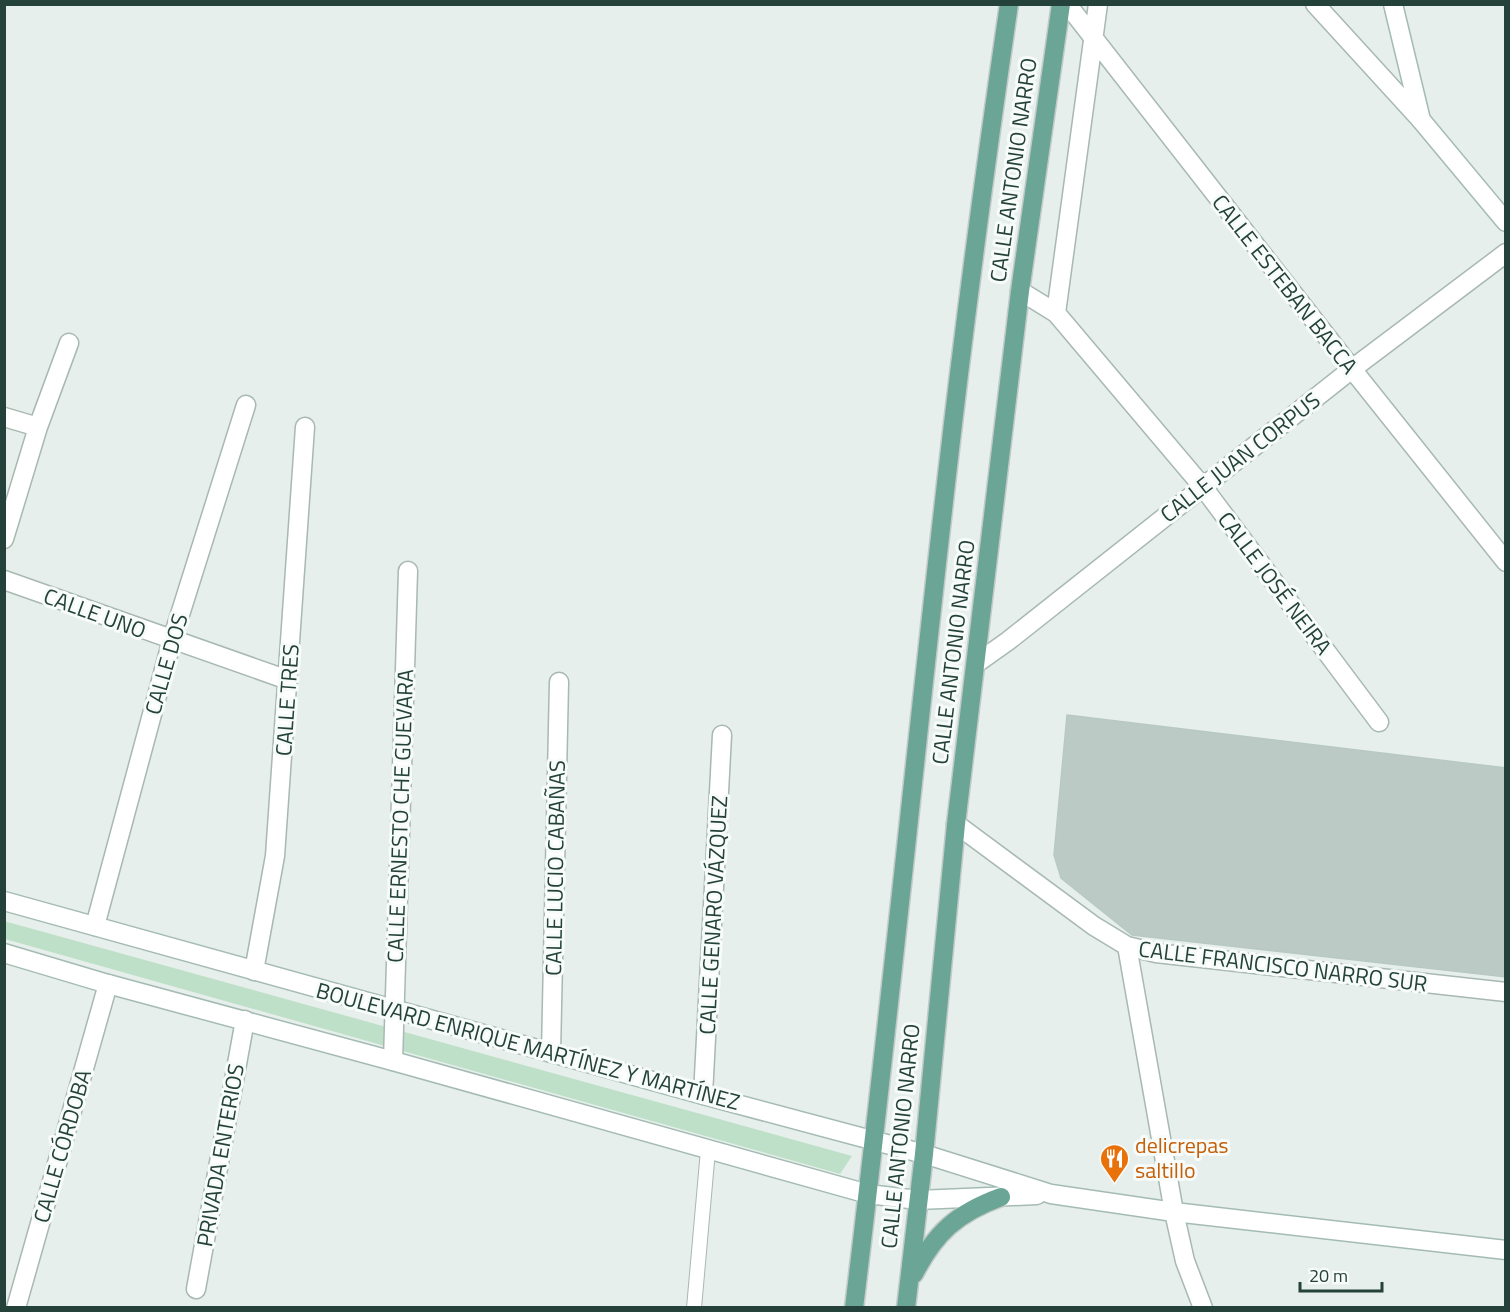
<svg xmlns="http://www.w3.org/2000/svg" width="1510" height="1312" viewBox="0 0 1510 1312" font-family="'Titillium Web',sans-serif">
	<rect width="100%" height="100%" fill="#e6efeb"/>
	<!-- green -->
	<path fill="#bfe0c8" d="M4 921 852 1156 840 1174 5 939Z"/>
	<!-- building -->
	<path fill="#bbcac4" stroke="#b8c9c2" stroke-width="1.5" d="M1067 715 1506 768V977L1132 935 1061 878 1054 855Z"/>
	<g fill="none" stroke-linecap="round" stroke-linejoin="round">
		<defs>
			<path id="lane" d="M694 1308 708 1150"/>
			<path id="street" d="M1067 4 1352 369 1506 562
				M1315 4 1421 120
				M1020 291 1056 313 1203 487 1379 722
				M1056 313 1098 4
				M4 417 38 427
				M4 539 38 427 69 343
				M4 580 288 680
				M977 663 1008 641 1352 369 1506 253
				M956 824 1094 926 1127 946 1156 953 1506 992
				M95 926 172 640 246 405
				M1127 946 1174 1212 1185 1261 1203 1308
				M254 971 275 856 305 427
				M551 1053 559 682
				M393 1061 408 571
				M703 1095 722 735
				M196 1289 245 1020
				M16 1308 108 984"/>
			<path id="secondary" d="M1393 4 1421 120 1506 222
				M4 901 703 1095 924 1154 1051 1194 1174 1212 1506 1250
				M4 953 108 984 393 1061 868 1194 918 1200 1037 1195"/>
			<path id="primary" d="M914 1274C935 1233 957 1213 1001 1197
				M854 1308C888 1030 915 753 947 475 965 318 986 161 1009 4
				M906 1308 924 1154 956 824 1020 291 1061 4"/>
		</defs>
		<!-- lane casing -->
		<use href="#lane" stroke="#a8b8b2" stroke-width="16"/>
		<!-- street casing -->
		<use href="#street" stroke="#a8b8b2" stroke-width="21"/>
		<!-- secondary casing -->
		<use href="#secondary" stroke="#a4bbb3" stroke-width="21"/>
		<!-- primary casing -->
		<use href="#primary" stroke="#c2cac8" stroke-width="21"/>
		<!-- lane -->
		<use href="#lane" stroke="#fff" stroke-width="14"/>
		<!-- street -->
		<use href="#street" stroke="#fff" stroke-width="18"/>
		<!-- secondary -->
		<use href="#secondary" stroke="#fff" stroke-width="18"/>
		<!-- primary -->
		<use href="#primary" stroke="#6aa596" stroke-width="18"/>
	</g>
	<!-- icons -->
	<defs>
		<symbol id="restaurant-pin" viewBox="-11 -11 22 30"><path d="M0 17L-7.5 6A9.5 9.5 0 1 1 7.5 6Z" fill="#e8710a" stroke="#f7fbf9"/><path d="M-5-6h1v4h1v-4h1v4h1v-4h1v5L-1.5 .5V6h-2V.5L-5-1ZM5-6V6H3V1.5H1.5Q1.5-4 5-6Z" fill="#fff"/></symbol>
	</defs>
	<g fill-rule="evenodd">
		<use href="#restaurant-pin" x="1098" y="1142" width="33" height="45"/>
	</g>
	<g text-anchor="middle" stroke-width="6" stroke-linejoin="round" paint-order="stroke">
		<!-- street labels -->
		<g font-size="22" fill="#24423a" stroke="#f7fbf9">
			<text transform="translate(1013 170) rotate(-82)" y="8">CALLE ANTONIO NARRO</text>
			<text transform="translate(1285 284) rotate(52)" y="8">CALLE ESTEBAN BACCA</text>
			<text transform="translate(1240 457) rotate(-38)" y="8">CALLE JUAN CORPUS</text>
			<text transform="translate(1275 583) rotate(53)" y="8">CALLE JOSÉ NEIRA</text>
			<text transform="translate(95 613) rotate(20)" y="8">CALLE UNO</text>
			<text transform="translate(953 652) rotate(-83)" y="8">CALLE ANTONIO NARRO</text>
			<text transform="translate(166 664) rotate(-74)" y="8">CALLE DOS</text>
			<text transform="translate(287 700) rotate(-86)" y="8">CALLE TRES</text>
			<text transform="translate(400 816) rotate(-88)" y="8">CALLE ERNESTO CHE GUEVARA</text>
			<text transform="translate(555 868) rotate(-89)" y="8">CALLE LUCIO CABAÑAS</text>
			<text transform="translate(713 915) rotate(-87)" y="8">CALLE GENARO VÁZQUEZ</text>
			<text transform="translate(1283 966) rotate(7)" y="8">CALLE FRANCISCO NARRO SUR</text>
			<text transform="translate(528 1046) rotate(15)" y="8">BOULEVARD ENRIQUE MARTÍNEZ Y MARTÍNEZ</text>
			<text transform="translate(900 1136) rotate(-84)" y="8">CALLE ANTONIO NARRO</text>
			<text transform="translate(62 1146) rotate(-74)" y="8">CALLE CÓRDOBA</text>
			<text transform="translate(220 1155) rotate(-80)" y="8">PRIVADA ENTERIOS</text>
		</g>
		<!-- food labels -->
		<g font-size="22" fill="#c56008" stroke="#f7fbf9" text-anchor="start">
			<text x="1135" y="1153">delicrepas<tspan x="1135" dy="25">saltillo</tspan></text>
		</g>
	</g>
	<!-- border -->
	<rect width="1510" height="1312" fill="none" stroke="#24423a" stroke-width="12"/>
	<!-- scale -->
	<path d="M1300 1282v9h82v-9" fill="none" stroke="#24423a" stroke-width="3"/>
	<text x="1309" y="1282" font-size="18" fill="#24423a" stroke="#f7fbf9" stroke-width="4.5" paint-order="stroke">20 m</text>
</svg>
